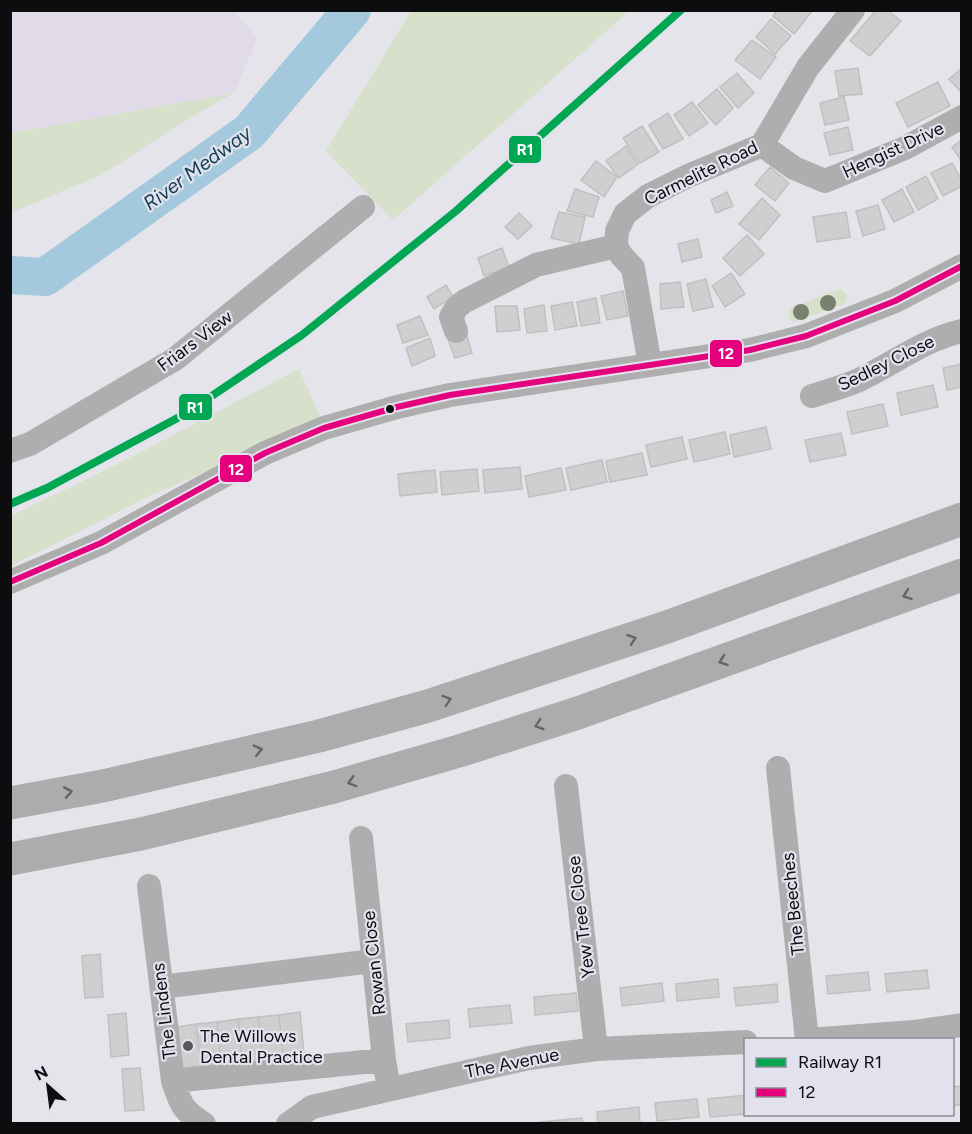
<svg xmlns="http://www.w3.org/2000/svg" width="972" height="1134" viewBox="0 0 972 1134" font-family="Figtree,sans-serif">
	<rect width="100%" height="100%" fill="#e4e4ea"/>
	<!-- industrial -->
	<path fill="#e1dbe9" d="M11 11H234L257 38 234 93 11 133Z"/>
	<!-- green -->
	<path fill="#d6e0ca" d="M411 11V10L629 11 393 220 326 151Z
		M234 93 195 115 101 175 11 213V133Z
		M839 289 846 293 847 299 844 304 794 322 790 319 788 314 791 308Z
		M299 369 322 421 152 495 11 566V516L124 461Z"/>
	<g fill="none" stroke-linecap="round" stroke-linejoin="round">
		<!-- river -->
		<path stroke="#a4c9dc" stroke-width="38" d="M10 275 45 277 249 132 352 10"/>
	</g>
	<!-- building -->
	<path fill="#d0cecf" stroke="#c1bfc0" stroke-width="1.5" d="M777 10H813L794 34 773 16Z
		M876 10H887L901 21 870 56 850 41Z
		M771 19 791 36 775 54 756 37Z
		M752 40 776 57 760 79 735 60Z
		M858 68 862 94 839 96 835 71Z
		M962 68V93L949 79Z
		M737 73 754 93 738 108 720 87Z
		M938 82 950 106 908 127 896 103Z
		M717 89 733 108 716 125 698 105Z
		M844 97 849 120 825 125 820 103Z
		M692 102 708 123 689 136 674 115Z
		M668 113 683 139 663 149 649 125Z
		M642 126 659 152 640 163 623 138Z
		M848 127 853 150 830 155 824 133Z
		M962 140V162L952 147Z
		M626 146 638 164 619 178 606 161Z
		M596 161 617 177 604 197 581 180Z
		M952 163 962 181V186L943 196 931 173Z
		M770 167 789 183 775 201 755 185Z
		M926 176 938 199 918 210 906 187Z
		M575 189 599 197 593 217 567 211Z
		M902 189 914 212 894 222 882 200Z
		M727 192 733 206 716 213 711 200Z
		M762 198 780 215 759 240 739 224Z
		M878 205 885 229 863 236 856 211Z
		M559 212 585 217 579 244 551 238Z
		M846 212 850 237 817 242 813 217Z
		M519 213 532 226 518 239 505 227Z
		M747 235 764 254 740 276 723 258Z
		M698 239 702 257 682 262 678 244Z
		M502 248 509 267 484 276 478 258Z
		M731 273 745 294 725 307 712 286Z
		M706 279 713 307 693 311 687 284Z
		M680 282 684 307 661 309 660 284Z
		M446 285 453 297 434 309 427 297Z
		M623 291 628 316 607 320 601 296Z
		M596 298 600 323 581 326 577 302Z
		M572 302 577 326 555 330 551 306Z
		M544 305 547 331 527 333 524 309Z
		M495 306H517L520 330 497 332Z
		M420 316 428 335 403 343 397 325Z
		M466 333 472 353 455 358 448 339Z
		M430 338 435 356 412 366 406 348Z
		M962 364V387L947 390 943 368Z
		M933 385 938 407 901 415 897 393Z
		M883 404 888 426 852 434 847 412Z
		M766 427 771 449 734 457 730 435Z
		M725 432 730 454 694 462 689 440Z
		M841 433 846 455 810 462 805 440Z
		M682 437 687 459 651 467 646 445Z
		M642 453 647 475 610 482 606 461Z
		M602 460 607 482 571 490 566 468Z
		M520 467 522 489 485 493 483 470Z
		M561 468 566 490 529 497 525 476Z
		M477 469 479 491 442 495 440 472Z
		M435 470 437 492 400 496 398 474Z
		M100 954 103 997 85 998 82 956Z
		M927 970 929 988 887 992 885 974Z
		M868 972 870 990 828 994 826 976Z
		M718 979 719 997 677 1001 676 984Z
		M662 983 664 1001 622 1006 620 988Z
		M777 984 778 1002 736 1006 734 988Z
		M576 993 578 1011 535 1015 534 997Z
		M510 1005 512 1023 470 1027 468 1009Z
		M300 1012 304 1054 283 1056 279 1015Z
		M126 1013 129 1055 111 1057 108 1015Z
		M279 1015 283 1056 263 1059 258 1017Z
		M258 1017 263 1059 242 1061 238 1019Z
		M238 1019 242 1061 221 1063 217 1022Z
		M449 1020 450 1038 408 1042 406 1024Z
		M217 1022 221 1063 201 1066 196 1024Z
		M196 1024 201 1066 180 1068 176 1027Z
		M140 1068 144 1110 125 1111 122 1069Z
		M962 1086V1105H952V1087Z
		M746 1095V1114L710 1117 708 1099Z
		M697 1099 699 1117 657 1121 655 1103Z
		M639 1107 640 1124H598L597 1112Z
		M582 1118 583 1124H540V1122Z"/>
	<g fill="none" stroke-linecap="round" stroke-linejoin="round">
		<!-- minor -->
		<path stroke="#afaeae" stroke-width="24" d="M762 145 794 168 825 181 905 148 962 117
			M456 331 451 317 457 307 465 301 536 265 616 246
			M650 365 633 268 621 255 616 246 617 231 625 214 648 196 688 176 762 145 808 67 853 10
			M812 396C829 390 849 386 865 377 897 361 926 339 962 331
			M10 451 30 444 175 359 363 207
			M10 582 101 543 265 453 324 428 397 407 450 395 750 350 806 336 895 301 962 266
			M778 768 807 1040
			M566 786 596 1049
			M361 838 384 1060 389 1089
			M149 886 173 1081C181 1105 182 1110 204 1124
			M161 987 373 961
			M808 1040 914 1032 962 1025
			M173 1081 384 1060
			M288 1124 312 1107 529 1058 596 1049 746 1042"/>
		<!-- highway -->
		<path stroke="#adacad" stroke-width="33" d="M10 803 103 786 319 736 428 706 667 627 962 519
			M10 859 141 834 334 787 459 751 575 714 962 575"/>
		<defs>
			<path id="bus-1" d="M10 582 101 543 265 453 324 428 397 407 450 395 750 350 806 336 895 301 962 266"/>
		</defs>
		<!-- bus-1 casing -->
		<use href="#bus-1" stroke="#e1e2ed" stroke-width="10"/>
		<!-- bus-1 -->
		<use href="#bus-1" stroke="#e5007d" stroke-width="6"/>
		<defs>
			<path id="rail-1" d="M10 504 47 488 185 414 302 335 456 211 681 10"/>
		</defs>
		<!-- rail-1 casing -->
		<use href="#rail-1" stroke="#e1e2ed" stroke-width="12"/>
		<!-- rail-1 -->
		<use href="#rail-1" stroke="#00a651" stroke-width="8"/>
	</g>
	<!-- trees -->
	<g fill="#7a8070">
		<circle cx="828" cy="303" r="8"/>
		<circle cx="801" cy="312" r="8"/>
	</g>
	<!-- one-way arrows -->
	<defs><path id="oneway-chevron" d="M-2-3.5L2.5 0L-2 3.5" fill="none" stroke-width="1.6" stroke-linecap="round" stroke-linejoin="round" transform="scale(1.5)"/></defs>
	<g stroke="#656466">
		<use href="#oneway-chevron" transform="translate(907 595) rotate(160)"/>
		<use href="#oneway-chevron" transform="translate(632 639) rotate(-19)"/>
		<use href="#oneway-chevron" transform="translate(723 661) rotate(160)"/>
		<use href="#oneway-chevron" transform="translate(447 700) rotate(-18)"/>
		<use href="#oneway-chevron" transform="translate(539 725) rotate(163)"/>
		<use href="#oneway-chevron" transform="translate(258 750) rotate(-13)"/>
		<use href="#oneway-chevron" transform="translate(352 782) rotate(164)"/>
		<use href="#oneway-chevron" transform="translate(68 792) rotate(-10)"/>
	</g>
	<!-- markers -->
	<circle fill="#0d0d10" stroke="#e1e2ed" stroke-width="2" cx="390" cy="409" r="5"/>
	<circle fill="#58585c" stroke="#e1e2ed" stroke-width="2" cx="188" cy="1046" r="6"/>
	<g text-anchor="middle" stroke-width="4.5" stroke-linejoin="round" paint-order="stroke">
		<!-- street labels -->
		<g font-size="18" fill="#0d0d10" stroke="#e1e2ed">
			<text transform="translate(893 150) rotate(-25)" y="6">Hengist Drive</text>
			<text transform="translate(701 173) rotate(-26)" y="6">Carmelite Road</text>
			<text transform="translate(195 341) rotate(-37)" y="6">Friars View</text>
			<text transform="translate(886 363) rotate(-26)" y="6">Sedley Close</text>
			<text transform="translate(793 904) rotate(-96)" y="6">The Beeches</text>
			<text transform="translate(581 917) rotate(-97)" y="6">Yew Tree Close</text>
			<text transform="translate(374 963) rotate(-96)" y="6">Rowan Close</text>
			<text transform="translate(164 1011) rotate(-97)" y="6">The Lindens</text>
			<text transform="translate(512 1063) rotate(-11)" y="6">The Avenue</text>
		</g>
		<!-- poi labels -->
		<g font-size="18" fill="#0d0d10" stroke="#e1e2ed" text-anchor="start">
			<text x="200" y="1042">The Willows<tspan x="200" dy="21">Dental Practice</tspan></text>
		</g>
		<!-- water labels -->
		<g font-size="20" font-style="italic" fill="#113e50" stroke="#e1e2ed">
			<text transform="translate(197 168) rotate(-36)" y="7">River Medway</text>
		</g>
	</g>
	<g stroke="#e1e2ed" stroke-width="2">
		<rect x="508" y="135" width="34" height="29" rx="6" fill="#00a651"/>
		<rect x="709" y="339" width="34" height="29" rx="6" fill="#e5007d"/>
		<rect x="178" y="393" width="35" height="28" rx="6" fill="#00a651"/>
		<rect x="219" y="454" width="34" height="29" rx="6" fill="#e5007d"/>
	</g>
	<g font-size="16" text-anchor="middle" font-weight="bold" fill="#fff">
		<text x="525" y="155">R1</text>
		<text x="726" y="359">12</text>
		<text x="195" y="413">R1</text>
		<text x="236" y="475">12</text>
	</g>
	<!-- border -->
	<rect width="972" height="1134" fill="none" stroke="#0d0d10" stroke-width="24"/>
	<!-- legend -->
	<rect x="744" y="1038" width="210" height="78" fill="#e1e2ed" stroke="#8c8d95" stroke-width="1.5"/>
	<rect x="756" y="1058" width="30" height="9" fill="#00a651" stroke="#8c8d95" stroke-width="1.5"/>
	<text x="798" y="1068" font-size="18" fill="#0d0d10">Railway R1</text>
	<rect x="756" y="1088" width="30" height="9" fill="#e5007d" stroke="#8c8d95" stroke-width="1.5"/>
	<text x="798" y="1098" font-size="18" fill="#0d0d10">12</text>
	<!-- north arrow -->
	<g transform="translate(48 1086) rotate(332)" stroke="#e1e2ed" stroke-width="4.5" paint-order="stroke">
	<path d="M0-4.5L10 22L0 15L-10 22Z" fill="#0d0d10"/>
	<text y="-9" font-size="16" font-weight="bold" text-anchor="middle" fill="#0d0d10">N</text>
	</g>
</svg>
